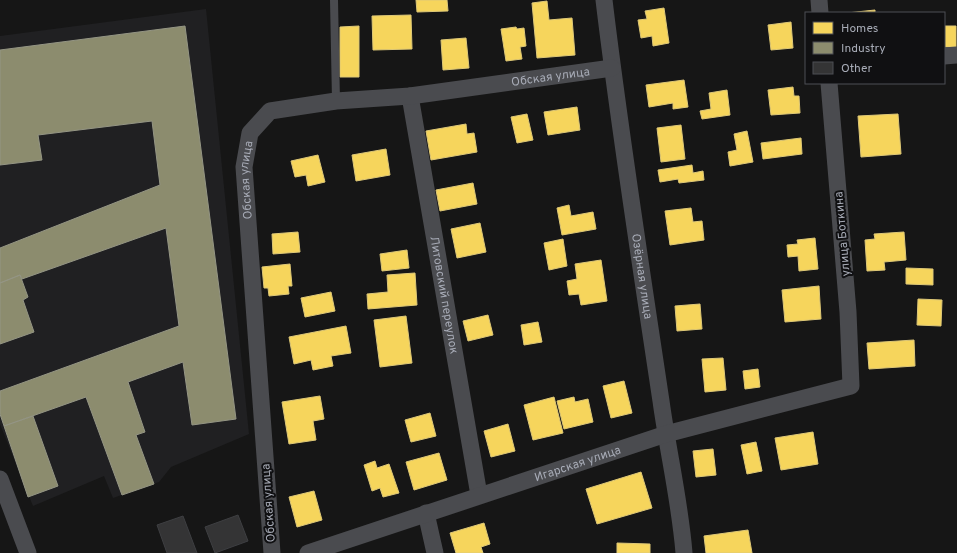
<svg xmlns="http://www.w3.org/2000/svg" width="957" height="553" viewBox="0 0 957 553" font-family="Overpass,sans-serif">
	<rect width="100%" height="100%" fill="#161616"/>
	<!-- built -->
	<path fill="#202022" d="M206 9 249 434 171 467 159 482 113 498 104 476 33 506 0 424V36Z"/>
	<!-- homes -->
	<path fill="#f6d55c" stroke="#dec877" d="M416 0H447L448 11 417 12Z
		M547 1 549 20 572 18 575 55 537 58 532 3Z
		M664 8 669 43 653 46 652 36 641 38 638 20 647 19 645 11Z
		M875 10V13H847Z
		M411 15 412 49 373 50 372 16Z
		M791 22 793 48 771 50 768 25Z
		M359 26V77H340V27Z
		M944 26H956V47H944Z
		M516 27 517 29 524 28 526 46 520 47 522 59 506 61 501 29Z
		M466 38 469 68 443 70 441 40Z
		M684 80 688 107 673 109V103L649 107 646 85Z
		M793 87 794 96H799L800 113 771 115 768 90Z
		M727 90 730 115 702 119 700 111 711 109 709 93Z
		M577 107 580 130 548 135 544 112Z
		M527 114 533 140 517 143 511 117Z
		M898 114 901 154 861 157 858 116Z
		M466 124 467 134 474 133 477 152 431 160 426 131Z
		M681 125 685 159 661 162 657 128Z
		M747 131 753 162 730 166 728 152 737 150 734 134Z
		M801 138 802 154 763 159 761 143Z
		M386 149 390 175 356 181 352 155Z
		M318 155 325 182 308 186 306 175 295 177 291 161Z
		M692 165 693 173 703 171 704 180 679 183 678 179 660 182 658 170Z
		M473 183 477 204 440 211 436 190Z
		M569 205 571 216 593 212 596 229 562 235 557 208Z
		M691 208 693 222 702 221 704 240 670 245 665 211Z
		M480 223 486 252 457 258 451 229Z
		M298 232 300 252 273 254 272 234Z
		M904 232 906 260 884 262 885 270 867 271 865 240 875 239 874 234Z
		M815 238 818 269 799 271 798 256 788 257 787 245 798 244 797 240Z
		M563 239 567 266 549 270 544 243Z
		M407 250 409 268 382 271 380 254Z
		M601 260 607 301 581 305 579 294 569 295 567 281 577 279 575 264Z
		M290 264 292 286H288L289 294 269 296 268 288H264L262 267Z
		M906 268 933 269V285L906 284Z
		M415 273 417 305 368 309 367 294 388 292 387 275Z
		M819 286 821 319 785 322 782 290Z
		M331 292 335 311 305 317 301 298Z
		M918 299 942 300 941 326 917 325Z
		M700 304 702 329 677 331 675 306Z
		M488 315 493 335 468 341 463 321Z
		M406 316 412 363 380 367 374 320Z
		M538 322 542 342 524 345 521 325Z
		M346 326 351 353 331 356 333 366 313 370 311 360 294 364 289 337Z
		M914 340 915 366 869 369 867 343Z
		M723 358 726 390 705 392 702 359Z
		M758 369 760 387 745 389 743 371Z
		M624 381 632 413 611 418 603 386Z
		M320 396 324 419 313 421 316 440 289 444 282 402Z
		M554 397 563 433 533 440 524 405Z
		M574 397 575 402 588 399 593 422 564 429 557 401Z
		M430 413 436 436 411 442 405 420Z
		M508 424 515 451 491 457 484 431Z
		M813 432 818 464 781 470 775 438Z
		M756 442 762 471 747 474 741 445Z
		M713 449 716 475 696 477 693 451Z
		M439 453 447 480 414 490 406 462Z
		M375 461 377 468 389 464 399 493 383 497 380 488 372 491 364 465Z
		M641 472 652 508 597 524 586 489Z
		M314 491 322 520 297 527 289 497Z
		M484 523 490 544 481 547 483 553H456L450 533Z
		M748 530 752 553H706L704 536Z
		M617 543 650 544V553H617Z"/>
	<!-- industry -->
	<path fill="#8c8c6e" stroke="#949584" d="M185 26 236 419 192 425 183 362 128 382 145 432 136 435 154 484 122 495 86 397 4 426 0 414V391L179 326 166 228 22 279 20 275 0 283V248L160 185 152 121 38 135 42 160 0 165V50Z
		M20 275 28 297 23 300 34 332 0 344V283Z
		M33 416 58 486 28 497 4 426Z"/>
	<!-- building -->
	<path fill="#343435" stroke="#3e3f42" d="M238 515 248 541 215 553 205 527Z
		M183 516 197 553H167L157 525Z"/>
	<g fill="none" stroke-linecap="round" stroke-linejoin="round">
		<!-- lane -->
		<path stroke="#4a4b4f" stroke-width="8" d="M334 0 336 101"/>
		<!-- street -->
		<g stroke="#4a4b4f" stroke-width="17">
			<path id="s1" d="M604 0C620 134 641 267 661 401 668 452 680 502 684 553"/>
			<path d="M819 0 820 13"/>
			<path d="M944 56 957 55"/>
			<path id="s2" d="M410 96 479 495"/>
			<path d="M0 479 28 553"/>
			<path d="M426 513 435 553"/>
			<path id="s3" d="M272 553 244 167 250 133 270 111 336 101 410 96 612 68"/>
			<path id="s4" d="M308 553 666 434 851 386 848 312 829 83"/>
		</g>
	</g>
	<g text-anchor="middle" stroke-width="4" stroke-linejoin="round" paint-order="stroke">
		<!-- street labels -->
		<g font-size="12" fill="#a7abb6" stroke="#101012">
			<text dy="4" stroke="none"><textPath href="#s3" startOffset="734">Обская улица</textPath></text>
			<text dy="4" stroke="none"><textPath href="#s3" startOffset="374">Обская улица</textPath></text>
			<text transform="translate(842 234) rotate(-95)" y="4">улица Боткина</text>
			<text dy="4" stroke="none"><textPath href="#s1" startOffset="279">Озёрная улица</textPath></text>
			<text dy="4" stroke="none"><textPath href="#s2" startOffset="202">Литовский переулок</textPath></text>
			<text dy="4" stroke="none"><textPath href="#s4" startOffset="284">Игарская улица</textPath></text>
			<text transform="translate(268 503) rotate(-94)" y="4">Обская улица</text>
		</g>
	</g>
	<!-- legend -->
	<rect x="805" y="12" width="140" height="72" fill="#101012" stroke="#4c4e54"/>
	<rect x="813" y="22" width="20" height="12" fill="#f6d55c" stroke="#4c4e54"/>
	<text x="841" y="32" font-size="12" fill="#a7abb6">Homes</text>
	<rect x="813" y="42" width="20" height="12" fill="#8c8c6e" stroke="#4c4e54"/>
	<text x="841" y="52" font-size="12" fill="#a7abb6">Industry</text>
	<rect x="813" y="62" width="20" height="12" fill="#343435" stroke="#4c4e54"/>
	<text x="841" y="72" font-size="12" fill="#a7abb6">Other</text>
</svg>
